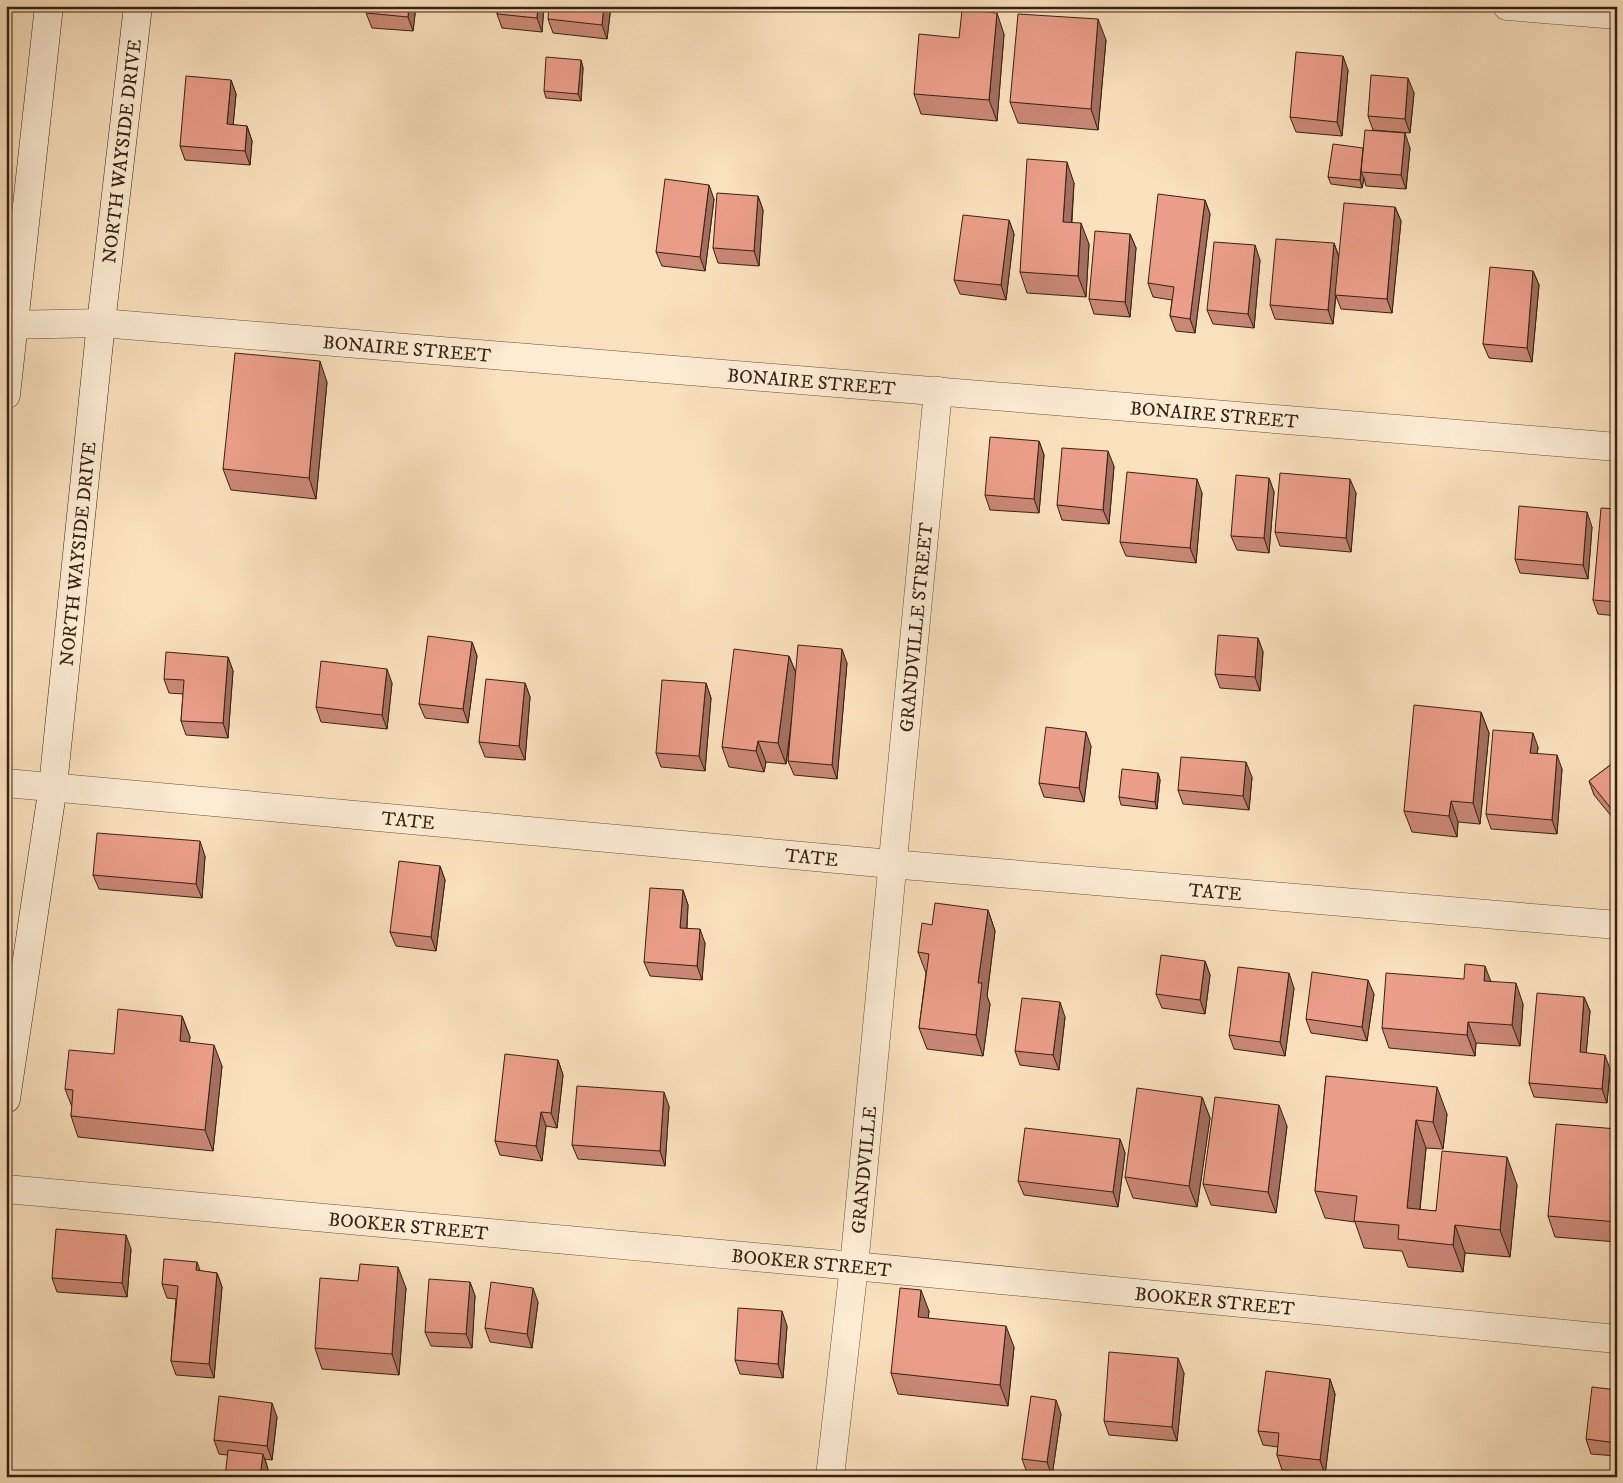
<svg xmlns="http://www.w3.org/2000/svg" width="1623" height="1483" viewBox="0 0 1623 1483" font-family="'IM FELL DW Pica',serif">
	<rect width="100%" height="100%" fill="#fae1bd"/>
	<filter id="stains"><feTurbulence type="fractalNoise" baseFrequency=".004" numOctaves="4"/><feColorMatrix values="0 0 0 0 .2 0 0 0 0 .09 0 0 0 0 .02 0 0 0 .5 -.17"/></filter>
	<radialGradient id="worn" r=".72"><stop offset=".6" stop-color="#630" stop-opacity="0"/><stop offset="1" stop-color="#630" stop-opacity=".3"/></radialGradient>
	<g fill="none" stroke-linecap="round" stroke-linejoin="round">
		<defs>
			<g id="street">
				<path d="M1507 6 1617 15"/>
				<path id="s1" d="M6 325 101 323 1617 447"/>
				<path id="s2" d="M6 783 891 864 1617 925"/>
				<path id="s3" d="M6 1189 854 1266 1617 1339"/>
				<path id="s4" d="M830 1477 854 1266 938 391"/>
			</g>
			<g id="secondary">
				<path d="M6 395 49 6"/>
				<path id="s5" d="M6 1099 53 786 101 323 138 6"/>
			</g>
		</defs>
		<!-- street casing -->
		<use href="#street" stroke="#68513b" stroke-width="29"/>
		<!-- secondary casing -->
		<use href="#secondary" stroke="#382110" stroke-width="29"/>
		<!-- street -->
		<use href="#street" stroke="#fcecd4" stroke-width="28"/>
		<!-- secondary -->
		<use href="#secondary" stroke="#fcecd4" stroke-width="28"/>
	</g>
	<!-- wall -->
	<path fill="#ca8876" stroke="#382110" d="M367 6H416L413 31 372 28 366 13Z
		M498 6H544L542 32 502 28 497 14Z
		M611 6 607 39 553 33 548 19Z
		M1004 34 997 121 921 114 914 94 959 38Z
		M1106 40 1098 130 1018 123 1010 102Z
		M581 60 583 68 581 101 546 98 544 91Z
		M1348 70 1342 136 1296 132 1290 117Z
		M231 80 236 94 233 125 247 126 252 141 250 165 185 160 180 146Z
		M1414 93 1410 133 1373 130 1368 116Z
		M1363 148H1410L1406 189 1366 186 1364 178 1362 188 1331 184 1328 177Z
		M1074 183 1072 222 1089 244 1086 297 1027 293 1020 272Z
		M758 196 763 210 759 266 718 263 713 248Z
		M714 199 705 271 662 266 656 252Z
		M1205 200 1210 214 1195 333 1176 331 1170 316 1172 300 1153 297 1148 283Z
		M1395 207 1401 221 1392 313 1341 309 1336 296 1333 324 1275 319 1270 305 1334 243 1339 257Z
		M1009 220 1014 234 1006 300 960 294 954 280Z
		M1130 234 1136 248 1130 317 1094 314 1089 299Z
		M1260 260 1254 328 1213 324 1207 310Z
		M1533 271 1539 285 1532 362 1489 358 1483 344Z
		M327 382 316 499 231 490 223 469Z
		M1039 441 1044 455 1039 513 990 510 985 495Z
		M1114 466 1109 524 1062 520 1057 505Z
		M1269 478 1274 492 1269 553 1237 550 1231 536Z
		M1202 493 1196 563 1126 556 1120 542Z
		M1356 493 1351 552 1280 546 1275 532Z
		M1617 509V616L1598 614 1593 600Z
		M1592 527 1588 579 1520 573 1515 559Z
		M1258 638 1263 652 1260 691 1220 688 1215 674Z
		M472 642 477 656 468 723 425 718 419 704Z
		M789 656 796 673 847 663 837 779 794 775 788 761 793 711 786 764 766 762 764 772 729 767 722 747Z
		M228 657 233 671 228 738 186 735 181 721 183 694 169 693 164 679Z
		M392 683 387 729 321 722 316 707Z
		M525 683 530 697 525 760 485 757 479 742Z
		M706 683 711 698 705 771 661 767 656 753Z
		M1481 712 1489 733 1480 824 1458 822 1457 837 1412 832 1404 811Z
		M1091 746 1084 802 1044 797 1039 783Z
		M1538 747 1537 754 1562 769 1557 834 1491 829 1486 814Z
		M1617 760V823L1594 795 1589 781Z
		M1158 773 1160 780 1157 809 1121 805 1119 797Z
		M1252 777 1249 810 1183 804 1178 790Z
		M205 856 202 898 99 889 93 875Z
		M440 866 445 880 436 951 396 946 390 932Z
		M683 890 688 905 687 928 705 943 702 980 650 976 644 962Z
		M988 910 995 931 987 996 990 1004 983 1056 927 1049 919 1028 926 973 918 952 932 925Z
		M1205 961 1210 975 1205 1014 1162 1008 1156 994Z
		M1491 981 1523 1004 1520 1046 1476 1043 1475 1056 1389 1048 1382 1028Z
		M1294 988 1285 1056 1234 1049 1229 1035Z
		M1374 994 1367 1041 1311 1033 1306 1019Z
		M1584 997 1590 1011 1586 1053 1610 1069 1607 1103 1534 1097 1529 1083Z
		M182 1016 190 1037 189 1042 222 1066 213 1151 78 1137 71 1116 72 1107 65 1089 114 1054Z
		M1065 1017 1059 1070 1020 1065 1015 1051Z
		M558 1060 563 1075 557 1128 546 1126 542 1161 500 1155 495 1141Z
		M1326 1076 1447 1114 1443 1149 1426 1148 1420 1210 1436 1211 1517 1185 1510 1257 1465 1253 1463 1272 1408 1267 1402 1251 1364 1248 1355 1222 1325 1218 1315 1191Z
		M1202 1097 1210 1118 1197 1207 1133 1198 1125 1177Z
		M669 1106 665 1166 578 1159 572 1145Z
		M1287 1126 1276 1213 1211 1205 1203 1184Z
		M1617 1129V1242L1555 1237 1548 1216Z
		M1120 1139 1125 1153 1118 1207 1024 1195 1018 1181Z
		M131 1249 127 1297 57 1292 52 1278Z
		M200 1271 217 1273 222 1287 214 1378 176 1375 171 1361 176 1299 167 1298 162 1284Z
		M470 1282 475 1296 472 1348 431 1346 425 1332Z
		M406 1288 399 1375 322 1369 315 1348Z
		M538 1302 532 1348 490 1342 485 1328Z
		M929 1311 928 1318 1014 1347 1008 1406 898 1394 891 1373Z
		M787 1326 783 1378 740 1374 735 1360Z
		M1184 1373 1177 1441 1109 1435 1104 1421Z
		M1330 1379 1335 1394 1325 1475 1282 1470 1277 1455 1278 1447 1263 1445 1258 1431Z
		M1617 1390V1456L1591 1454 1586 1439Z
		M1061 1414 1052 1476 1027 1473 1022 1459Z
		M277 1417 272 1460 265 1459 268 1469 227 1455 219 1454 214 1440Z"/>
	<!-- shaded-wall -->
	<path fill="#a46f60" stroke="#382110" d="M409 6H416L413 31 408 17Z
		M538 6H544L542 32 537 18Z
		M604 6H611L607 39 602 25Z
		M997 13 1004 34 997 121 989 100Z
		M1098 19 1106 40 1098 130 1091 109Z
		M1343 56 1348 70 1342 136 1337 122Z
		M581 60 583 68 581 101 578 94Z
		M1408 78 1414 93 1410 133 1405 119Z
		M231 80 236 94 232 138 227 124Z
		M247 126 252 141 250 165 245 151Z
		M1405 133 1410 148 1406 189 1401 175Z
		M1364 148 1361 172 1364 178 1362 188 1360 180Z
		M1067 162 1074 183 1070 243 1063 222Z
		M709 185 714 199 705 271 700 257Z
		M758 196 763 210 759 266 754 251Z
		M1205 200 1210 214 1195 333 1190 319Z
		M1395 207 1401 221 1392 313 1387 299Z
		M1009 220 1014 234 1006 300 1001 285Z
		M1081 223 1089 244 1086 297 1078 276Z
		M1130 234 1136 248 1130 317 1125 302Z
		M1334 243 1339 258 1333 324 1328 310Z
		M1255 245 1260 260 1254 328 1248 314Z
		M1533 271 1539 285 1532 362 1527 348Z
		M320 361 327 382 316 499 309 478Z
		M1039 441 1044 455 1039 513 1034 499Z
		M1108 451 1114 466 1109 524 1103 510Z
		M1269 478 1274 492 1269 553 1264 538Z
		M1197 479 1202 493 1196 563 1190 548Z
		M1350 479 1356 493 1351 552 1346 538Z
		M1587 512 1592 527 1588 579 1583 565Z
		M1258 638 1263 652 1260 691 1255 677Z
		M472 642 477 656 468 723 463 709Z
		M842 649 847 663 837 779 832 765Z
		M789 656 797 676 786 764 778 743Z
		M228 657 233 671 228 738 223 723Z
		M387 669 392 683 387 729 382 715Z
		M525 683 530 697 525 760 519 746Z
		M706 683 711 698 705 771 699 756Z
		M1481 712 1489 733 1480 824 1473 803Z
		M1086 732 1091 746 1084 802 1079 788Z
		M1533 733 1538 747 1536 767 1530 753Z
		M758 741 766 762 764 772 756 751Z
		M1557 755 1562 769 1557 834 1552 820Z
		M1246 762 1252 777 1249 810 1243 796Z
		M1158 773 1160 780 1157 809 1155 802Z
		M1451 801 1458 822 1457 837 1449 816Z
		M200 841 205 856 202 898 196 884Z
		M440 866 445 880 436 951 431 937Z
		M683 890 688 905 686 942 680 928Z
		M988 910 995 931 987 996 990 1004 983 1056 976 1035 978 983Z
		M700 929 705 943 702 980 697 966Z
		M1205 961 1210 975 1205 1014 1200 1000Z
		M1485 966 1493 987 1484 981Z
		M1289 973 1294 988 1285 1056 1280 1042Z
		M1368 980 1374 994 1367 1041 1362 1027Z
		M1516 983 1523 1004 1520 1046 1512 1025Z
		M1584 997 1590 1011 1585 1067 1580 1052Z
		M1060 1002 1065 1017 1059 1070 1053 1055Z
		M182 1016 190 1037 187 1062 180 1041Z
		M1468 1022 1476 1043 1475 1056 1467 1035Z
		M214 1045 222 1066 213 1151 205 1130Z
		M1605 1055 1610 1069 1607 1103 1602 1089Z
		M558 1060 563 1075 557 1128 551 1113Z
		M1437 1087 1447 1114 1443 1149 1433 1122Z
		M664 1092 669 1106 665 1166 660 1151Z
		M1202 1097 1210 1118 1197 1207 1189 1186Z
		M1279 1105 1287 1126 1276 1213 1268 1192Z
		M541 1112 546 1126 542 1161 536 1146Z
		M1416 1120 1426 1148 1417 1236 1407 1208Z
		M1120 1139 1125 1153 1118 1207 1113 1192Z
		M1507 1157 1517 1185 1510 1257 1500 1230Z
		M1455 1225 1465 1253 1463 1272 1453 1245Z
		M126 1235 131 1249 127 1297 122 1283Z
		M197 1262 202 1276 196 1270Z
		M398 1267 406 1288 399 1375 392 1354Z
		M217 1273 222 1287 214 1378 209 1364Z
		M470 1282 475 1296 472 1348 466 1334Z
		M533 1288 538 1302 532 1348 527 1334Z
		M921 1290 929 1311 926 1338 918 1317Z
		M782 1311 787 1326 783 1378 778 1364Z
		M1006 1326 1014 1347 1008 1406 1000 1385Z
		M1178 1358 1184 1373 1177 1441 1172 1427Z
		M1330 1379 1335 1394 1325 1475 1320 1460Z
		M1056 1400 1061 1414 1052 1476 1047 1462Z
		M272 1403 277 1417 272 1460 267 1446Z
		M263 1454 268 1469 267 1477H260Z"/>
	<!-- building -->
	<path fill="#eb9e89" stroke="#382110" d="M367 6H409L408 17 366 13Z
		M498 6H538L537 18 497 14Z
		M549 6H604L602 25 548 19Z
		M962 10 997 13 989 100 914 94 919 34 959 38Z
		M1018 14 1098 19 1091 109 1010 102Z
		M1296 52 1343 56 1337 122 1290 117Z
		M546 57 581 60 578 94 544 91Z
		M1371 75 1408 78 1405 119 1368 116Z
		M186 76 231 80 227 124 247 126 245 151 180 146Z
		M1365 130 1405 133 1401 175 1361 172Z
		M1333 144 1363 148 1360 180 1328 177Z
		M1027 159 1067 162 1063 222 1081 223 1078 276 1020 272Z
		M665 179 709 185 700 257 656 252Z
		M717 193 758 196 754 251 713 248Z
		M1158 194 1205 200 1190 319 1170 316 1174 287 1148 283Z
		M1344 203 1395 207 1387 299 1335 295Z
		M963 215 1009 220 1001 285 954 280Z
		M1095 231 1130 234 1125 302 1089 299Z
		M1276 239 1334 243 1328 310 1270 305Z
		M1214 242 1255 245 1248 314 1207 310Z
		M1490 267 1533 271 1527 348 1483 344Z
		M235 353 320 361 309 478 223 469Z
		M990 437 1039 441 1034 499 985 495Z
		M1062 448 1108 451 1103 510 1057 505Z
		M1127 472 1197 479 1190 548 1120 542Z
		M1280 473 1350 479 1346 538 1275 532Z
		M1236 475 1269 478 1264 538 1231 536Z
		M1519 506 1587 512 1583 565 1515 559Z
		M1601 508 1617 509V602L1593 600Z
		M1218 635 1258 638 1255 677 1215 674Z
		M428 636 472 642 463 709 419 704Z
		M798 645 842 649 832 765 788 761Z
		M734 649 789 656 778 743 758 741 756 751 722 747Z
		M166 652 228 657 223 723 181 721 184 680 164 679Z
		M321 661 387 669 382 715 316 707Z
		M486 679 525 683 519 746 479 742Z
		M662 680 706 683 699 756 656 753Z
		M1414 705 1481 712 1473 803 1451 801 1449 816 1404 811Z
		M1046 727 1086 732 1079 788 1039 783Z
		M1493 730 1533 733 1530 753 1557 755 1552 820 1486 814Z
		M1181 757 1246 762 1243 796 1178 790Z
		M1617 760V816L1589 781Z
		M1122 769 1158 773 1155 802 1119 797Z
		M97 833 200 841 196 884 93 875Z
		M399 861 440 866 431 937 390 932Z
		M650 888 683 890 680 928 700 929 697 966 644 962Z
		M935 903 988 910 978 983H982L976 1035 919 1028 929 954 918 952 922 923 932 925Z
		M1161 955 1205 961 1200 1000 1156 994Z
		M1465 964 1485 966 1484 981 1516 983 1512 1025 1468 1022 1467 1035 1382 1028 1386 973 1464 979Z
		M1238 967 1289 973 1280 1042 1229 1035Z
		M1312 972 1368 980 1362 1027 1306 1019Z
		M1537 993 1584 997 1580 1052 1605 1055 1602 1089 1529 1083Z
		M1022 998 1060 1002 1053 1055 1015 1051Z
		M118 1009 182 1016 180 1041 214 1045 205 1130 71 1116 73 1090 65 1089 69 1050 114 1054Z
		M505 1054 558 1060 551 1113 541 1112 536 1146 495 1141Z
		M1326 1076 1437 1087 1433 1122 1416 1120 1407 1208 1436 1211 1442 1151 1507 1157 1500 1230 1455 1225 1453 1245 1398 1239 1399 1225 1354 1221 1357 1196 1315 1191Z
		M577 1086 664 1092 660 1151 572 1145Z
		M1137 1088 1202 1097 1189 1186 1125 1177Z
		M1215 1097 1279 1105 1268 1192 1203 1184Z
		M1556 1124 1617 1129V1222L1548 1216Z
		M1025 1128 1120 1139 1113 1192 1018 1181Z
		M56 1229 126 1235 122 1283 52 1278Z
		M164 1259 197 1262 196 1270 217 1273 209 1364 171 1361 178 1286 162 1284Z
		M360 1264 398 1267 392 1354 315 1348 320 1278 358 1281Z
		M429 1279 470 1282 466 1334 425 1332Z
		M491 1282 533 1288 527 1334 485 1328Z
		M900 1288 921 1290 918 1317 1006 1326 1000 1385 891 1373Z
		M738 1308 782 1311 778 1364 735 1360Z
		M1109 1352 1178 1358 1172 1427 1104 1421Z
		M1266 1371 1330 1379 1320 1460 1277 1455 1279 1433 1258 1431Z
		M1592 1387 1617 1390V1443L1586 1439Z
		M219 1396 272 1403 267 1446 214 1440Z
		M1031 1396 1056 1400 1047 1462 1022 1459Z
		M228 1450 263 1454 260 1477H225Z"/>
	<g text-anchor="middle" stroke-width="4.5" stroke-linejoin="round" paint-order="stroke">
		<!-- street labels -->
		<g font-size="19" fill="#382110" stroke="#fcecd4">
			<text dy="7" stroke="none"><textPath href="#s5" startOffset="955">NORTH WAYSIDE DRIVE</textPath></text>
			<text dy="7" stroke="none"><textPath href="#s1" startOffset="402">BONAIRE STREET</textPath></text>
			<text dy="7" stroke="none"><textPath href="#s1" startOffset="808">BONAIRE STREET</textPath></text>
			<text dy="7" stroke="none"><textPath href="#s1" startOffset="1212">BONAIRE STREET</textPath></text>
			<text dy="7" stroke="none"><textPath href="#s5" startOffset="550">NORTH WAYSIDE DRIVE</textPath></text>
			<text dy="7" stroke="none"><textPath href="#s4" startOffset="854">GRANDVILLE STREET</textPath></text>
			<text dy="7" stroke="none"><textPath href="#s2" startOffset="404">TATE</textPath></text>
			<text dy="7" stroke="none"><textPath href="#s2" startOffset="809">TATE</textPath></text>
			<text dy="7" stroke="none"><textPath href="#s2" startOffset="1214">TATE</textPath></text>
			<text dy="7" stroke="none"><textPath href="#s4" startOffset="309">GRANDVILLE</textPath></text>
			<text dy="7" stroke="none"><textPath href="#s3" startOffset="404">BOOKER STREET</textPath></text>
			<text dy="7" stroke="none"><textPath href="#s3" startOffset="809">BOOKER STREET</textPath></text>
			<text dy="7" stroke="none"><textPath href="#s3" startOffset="1214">BOOKER STREET</textPath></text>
		</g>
	</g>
	<!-- margin -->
	<rect width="1623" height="1483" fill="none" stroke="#fae1bd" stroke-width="25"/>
	<rect x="8" y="8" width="1608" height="1468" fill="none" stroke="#382110" stroke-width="2.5"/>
	<rect x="12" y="12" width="1598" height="1458" fill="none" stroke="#382110"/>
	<rect width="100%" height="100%" filter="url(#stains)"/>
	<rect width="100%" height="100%" fill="url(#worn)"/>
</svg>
